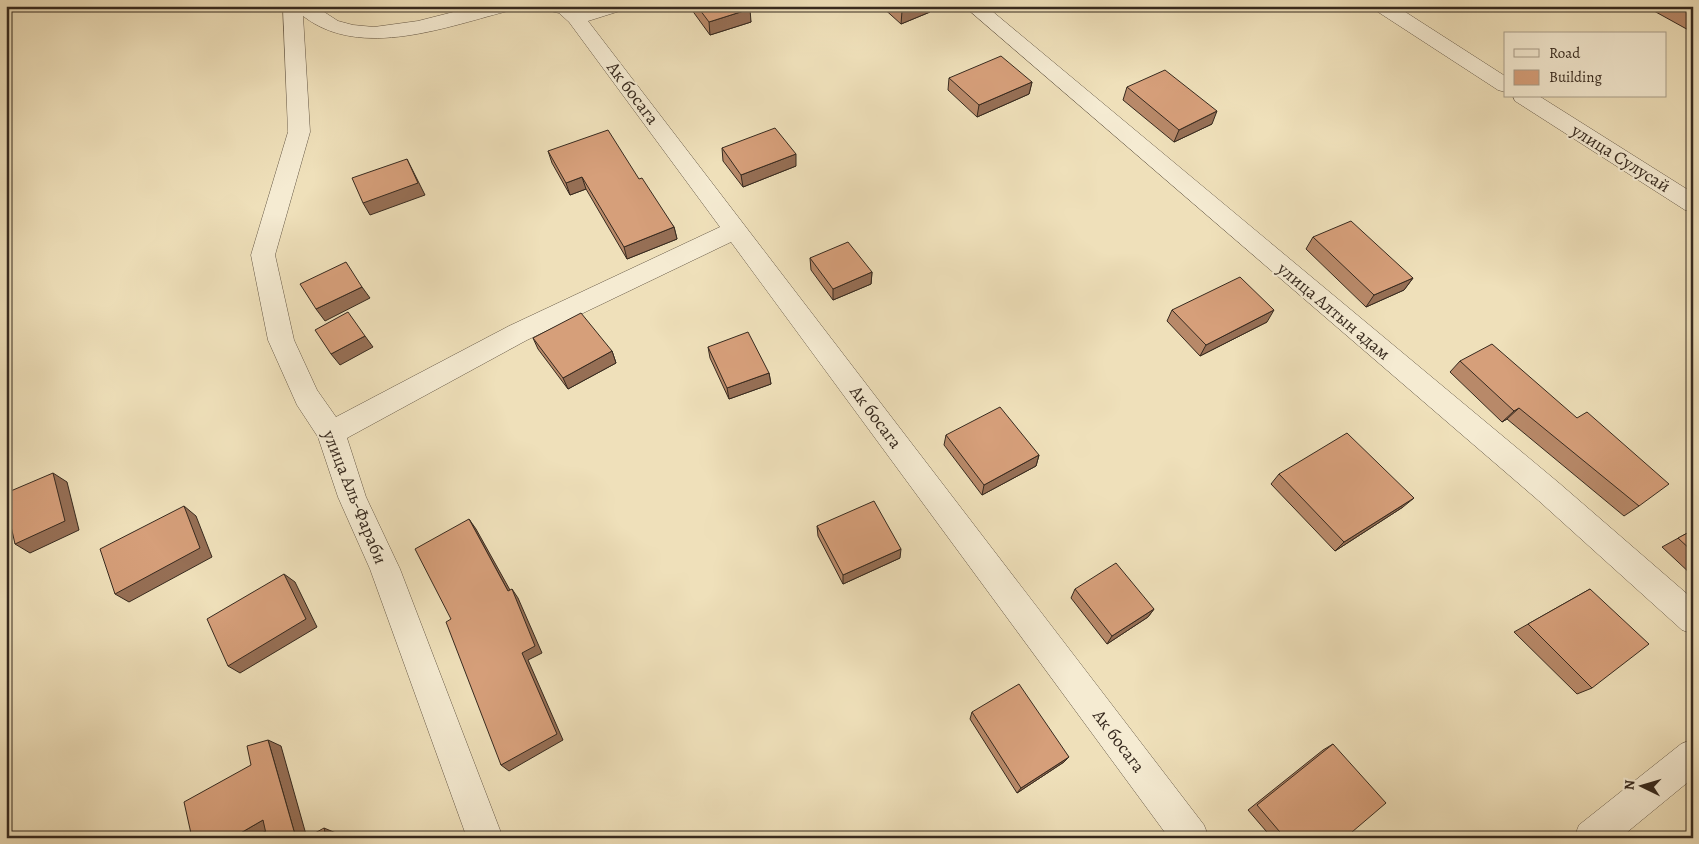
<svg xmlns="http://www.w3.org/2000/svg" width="1699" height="844" viewBox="0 0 1699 844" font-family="Alegreya,serif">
	<rect width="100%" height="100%" fill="#efe0ba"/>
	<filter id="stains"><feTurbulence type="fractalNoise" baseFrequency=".004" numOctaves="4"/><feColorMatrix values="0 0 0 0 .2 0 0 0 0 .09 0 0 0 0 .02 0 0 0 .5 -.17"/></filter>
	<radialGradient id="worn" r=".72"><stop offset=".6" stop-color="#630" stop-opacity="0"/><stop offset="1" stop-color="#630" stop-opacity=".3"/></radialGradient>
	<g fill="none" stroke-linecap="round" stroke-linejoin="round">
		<defs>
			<path id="minor" d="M283 6H315L338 21 353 25 374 27 418 21 477 6H515L512 10C448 26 361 61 303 16L310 132 275 255 294 340 317 390 336 417 509 326 720 227 569 22 559 13 546 10 543 6H574L579 11 594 6H626L623 10 588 21 1204 825 1209 838H1169L731 242 527 340 347 438 366 497 400 569 503 838H467L370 569 338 497 318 437 297 405 268 340 251 255 288 132Z
				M964 6H986L1559 483 1693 599V634L1682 630 1539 501Z
				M1372 6H1396L1505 76V92L1498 90 1375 10Z
				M1513 96H1539L1693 193V212L1685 210 1515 101Z
				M1693 739V778L1620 838H1574L1579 825 1681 744Z"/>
		</defs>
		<!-- minor casing -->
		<use href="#minor" stroke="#655846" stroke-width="1"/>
		<!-- minor -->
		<use href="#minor" fill="#f5ebd2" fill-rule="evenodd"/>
	</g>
	<!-- wall -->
	<path fill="#b88969" stroke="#372a1f" d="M689 6H747L751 22 710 35Z
		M881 6H931L930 12 901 24Z
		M1645 6H1693V32H1692Z
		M1693 58V64L1689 62Z
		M949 78 1032 82 1029 94 977 117 948 90Z
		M1127 87 1212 124 1174 142 1123 100Z
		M722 148 796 166 743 187 723 161Z
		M548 151 639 179 674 227 677 239 627 259 586 189 570 195 552 163Z
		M1313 237 1413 278 1404 290 1366 307 1306 249Z
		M810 258 872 272 871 284 833 300 811 270Z
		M1172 310 1267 322 1200 356 1167 321Z
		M533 338 612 351 616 363 568 389 538 349Z
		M708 347 769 373 771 384 729 399 710 358Z
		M1460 361 1577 418 1639 506 1624 516 1507 419 1502 422 1450 372Z
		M946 435 1039 455 1036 466 982 495 944 445Z
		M1279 474 1403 507 1335 551 1271 484Z
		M817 526 900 558 843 584 818 536Z
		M1693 530V576L1662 547Z
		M1075 589 1154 609 1148 617 1107 644 1071 598Z
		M1590 589 1592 688 1577 694 1514 632Z
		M972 712 1069 757 1064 762 1017 793 970 719Z
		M1333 744 1345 838H1272L1248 810 1323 750Z"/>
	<!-- shaded-wall -->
	<path fill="#966f55" stroke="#372a1f" d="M914 6H931L930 12 901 24 902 11Z
		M750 9 751 22 710 35 709 22Z
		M1032 82 1029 94 977 117 979 105Z
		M1217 111 1212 124 1174 142 1179 130Z
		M796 154V166L743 187 741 175Z
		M407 159 425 195 370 215 363 203Z
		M582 177 586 189 570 195 566 183Z
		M674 227 677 239 627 259 624 247Z
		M872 272 871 284 833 300V289Z
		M1413 278 1404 290 1366 307 1374 295Z
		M362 287 370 298 325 321 316 309Z
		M1274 310 1267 322 1200 356 1206 345Z
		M365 336 373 347 340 365 331 354Z
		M612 351 616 363 568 389 563 378Z
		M769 373 771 384 729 399 727 388Z
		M1519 408 1507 419 1502 422 1514 411Z
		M1039 455 1036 466 982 495 984 485Z
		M53 473 67 482 79 530 30 553 15 544Z
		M1414 498 1403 507 1335 551 1344 542Z
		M184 506 196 516 212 557 129 602 115 594Z
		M469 519 476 529 515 599 508 591Z
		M901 549 900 558 843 584V575Z
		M284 574 295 582 317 627 240 673 228 666Z
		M512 589 518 598 542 653 528 660 563 740 509 771 501 765 522 653Z
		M1154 609 1148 617 1107 644 1112 636Z
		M268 740 281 746 307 838H296Z
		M1069 757 1064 762 1017 793 1021 788Z
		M263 820 276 825 253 838H232Z
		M324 828 336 833 337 838H326Z"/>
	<!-- building -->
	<path fill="#d69f7a" stroke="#372a1f" d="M697 6H747L750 9 709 22Z
		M896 6H914L902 11Z
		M1678 6H1693V14Z
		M1001 56 1032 82 979 105 949 78Z
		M1165 70 1217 111 1179 130 1127 87Z
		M775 128 796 154 741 175 722 148Z
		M608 130 639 179 642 178 674 227 624 247 582 177 566 183 548 151Z
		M407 159 418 183 363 203 352 178Z
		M1351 221 1413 278 1374 295 1313 237Z
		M848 242 872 272 833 289 810 258Z
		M346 262 362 287 316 309 300 284Z
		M1240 277 1274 310 1206 345 1172 310Z
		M348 312 365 336 331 354 315 330Z
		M581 313 612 351 563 378 533 338Z
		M748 332 769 373 727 388 708 347Z
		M1492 344 1577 418 1587 412 1669 484 1639 506 1519 408 1514 411 1460 361Z
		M1000 407 1039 455 984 485 946 435Z
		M1347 433 1414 498 1344 542 1279 474Z
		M53 473 65 521 15 544 6 504V493Z
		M874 501 901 549 843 575 817 526Z
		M184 506 200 548 115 594 100 549Z
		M469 519 508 591 512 589 535 646 522 653 557 734 501 765 446 622 451 619 415 549Z
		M1693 530V552L1678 538Z
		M1116 563 1154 609 1112 636 1075 589Z
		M284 574 306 619 228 666 207 619Z
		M1590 589 1649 644 1592 688 1528 624Z
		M1019 684 1069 757 1021 788 972 712Z
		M268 740 296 838H267L263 820 232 838H192L184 802 251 765 247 746Z
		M1333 744 1386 803 1345 838H1285L1257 805Z
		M324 828 326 838H306Z"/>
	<g text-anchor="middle" stroke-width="4" stroke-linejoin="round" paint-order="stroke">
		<!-- street labels -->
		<g font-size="18" fill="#372a1f" stroke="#f5ebd2">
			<text transform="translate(633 93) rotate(53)" y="6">Ак босага</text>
			<text transform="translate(1621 158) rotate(32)" y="6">улица Сулусай</text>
			<text transform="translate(1334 311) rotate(40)" y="6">улица Алтын адам</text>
			<text transform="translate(876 417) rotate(53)" y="6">Ак босага</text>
			<text transform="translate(355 497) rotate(68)" y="6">улица Аль-Фараби</text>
			<text transform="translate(1119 741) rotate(53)" y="6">Ак босага</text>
		</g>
	</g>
	<!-- margin -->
	<rect width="1699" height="844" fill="none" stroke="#efe0ba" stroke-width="25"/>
	<rect x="8" y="8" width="1684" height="829" fill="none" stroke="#372a1f" stroke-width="2.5"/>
	<rect x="12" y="12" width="1674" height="819" fill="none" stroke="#372a1f"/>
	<!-- legend -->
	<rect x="1504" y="32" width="162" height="65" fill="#f5ebd2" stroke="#a99e8a"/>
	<rect x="1514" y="49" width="25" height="8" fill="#f5ebd2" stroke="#a99e8a"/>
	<text x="1549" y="58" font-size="15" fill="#372a1f">Road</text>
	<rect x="1514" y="70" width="25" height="15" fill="#d69f7a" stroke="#a99e8a"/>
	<text x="1549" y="82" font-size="15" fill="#372a1f">Building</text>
	<!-- north arrow -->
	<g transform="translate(1642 786) rotate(275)" stroke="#f5ebd2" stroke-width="4" paint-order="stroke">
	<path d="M0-4L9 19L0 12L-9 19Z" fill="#372a1f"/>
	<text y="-8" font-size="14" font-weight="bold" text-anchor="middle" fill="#372a1f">N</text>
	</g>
	<rect width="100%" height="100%" filter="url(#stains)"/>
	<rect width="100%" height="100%" fill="url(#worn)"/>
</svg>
